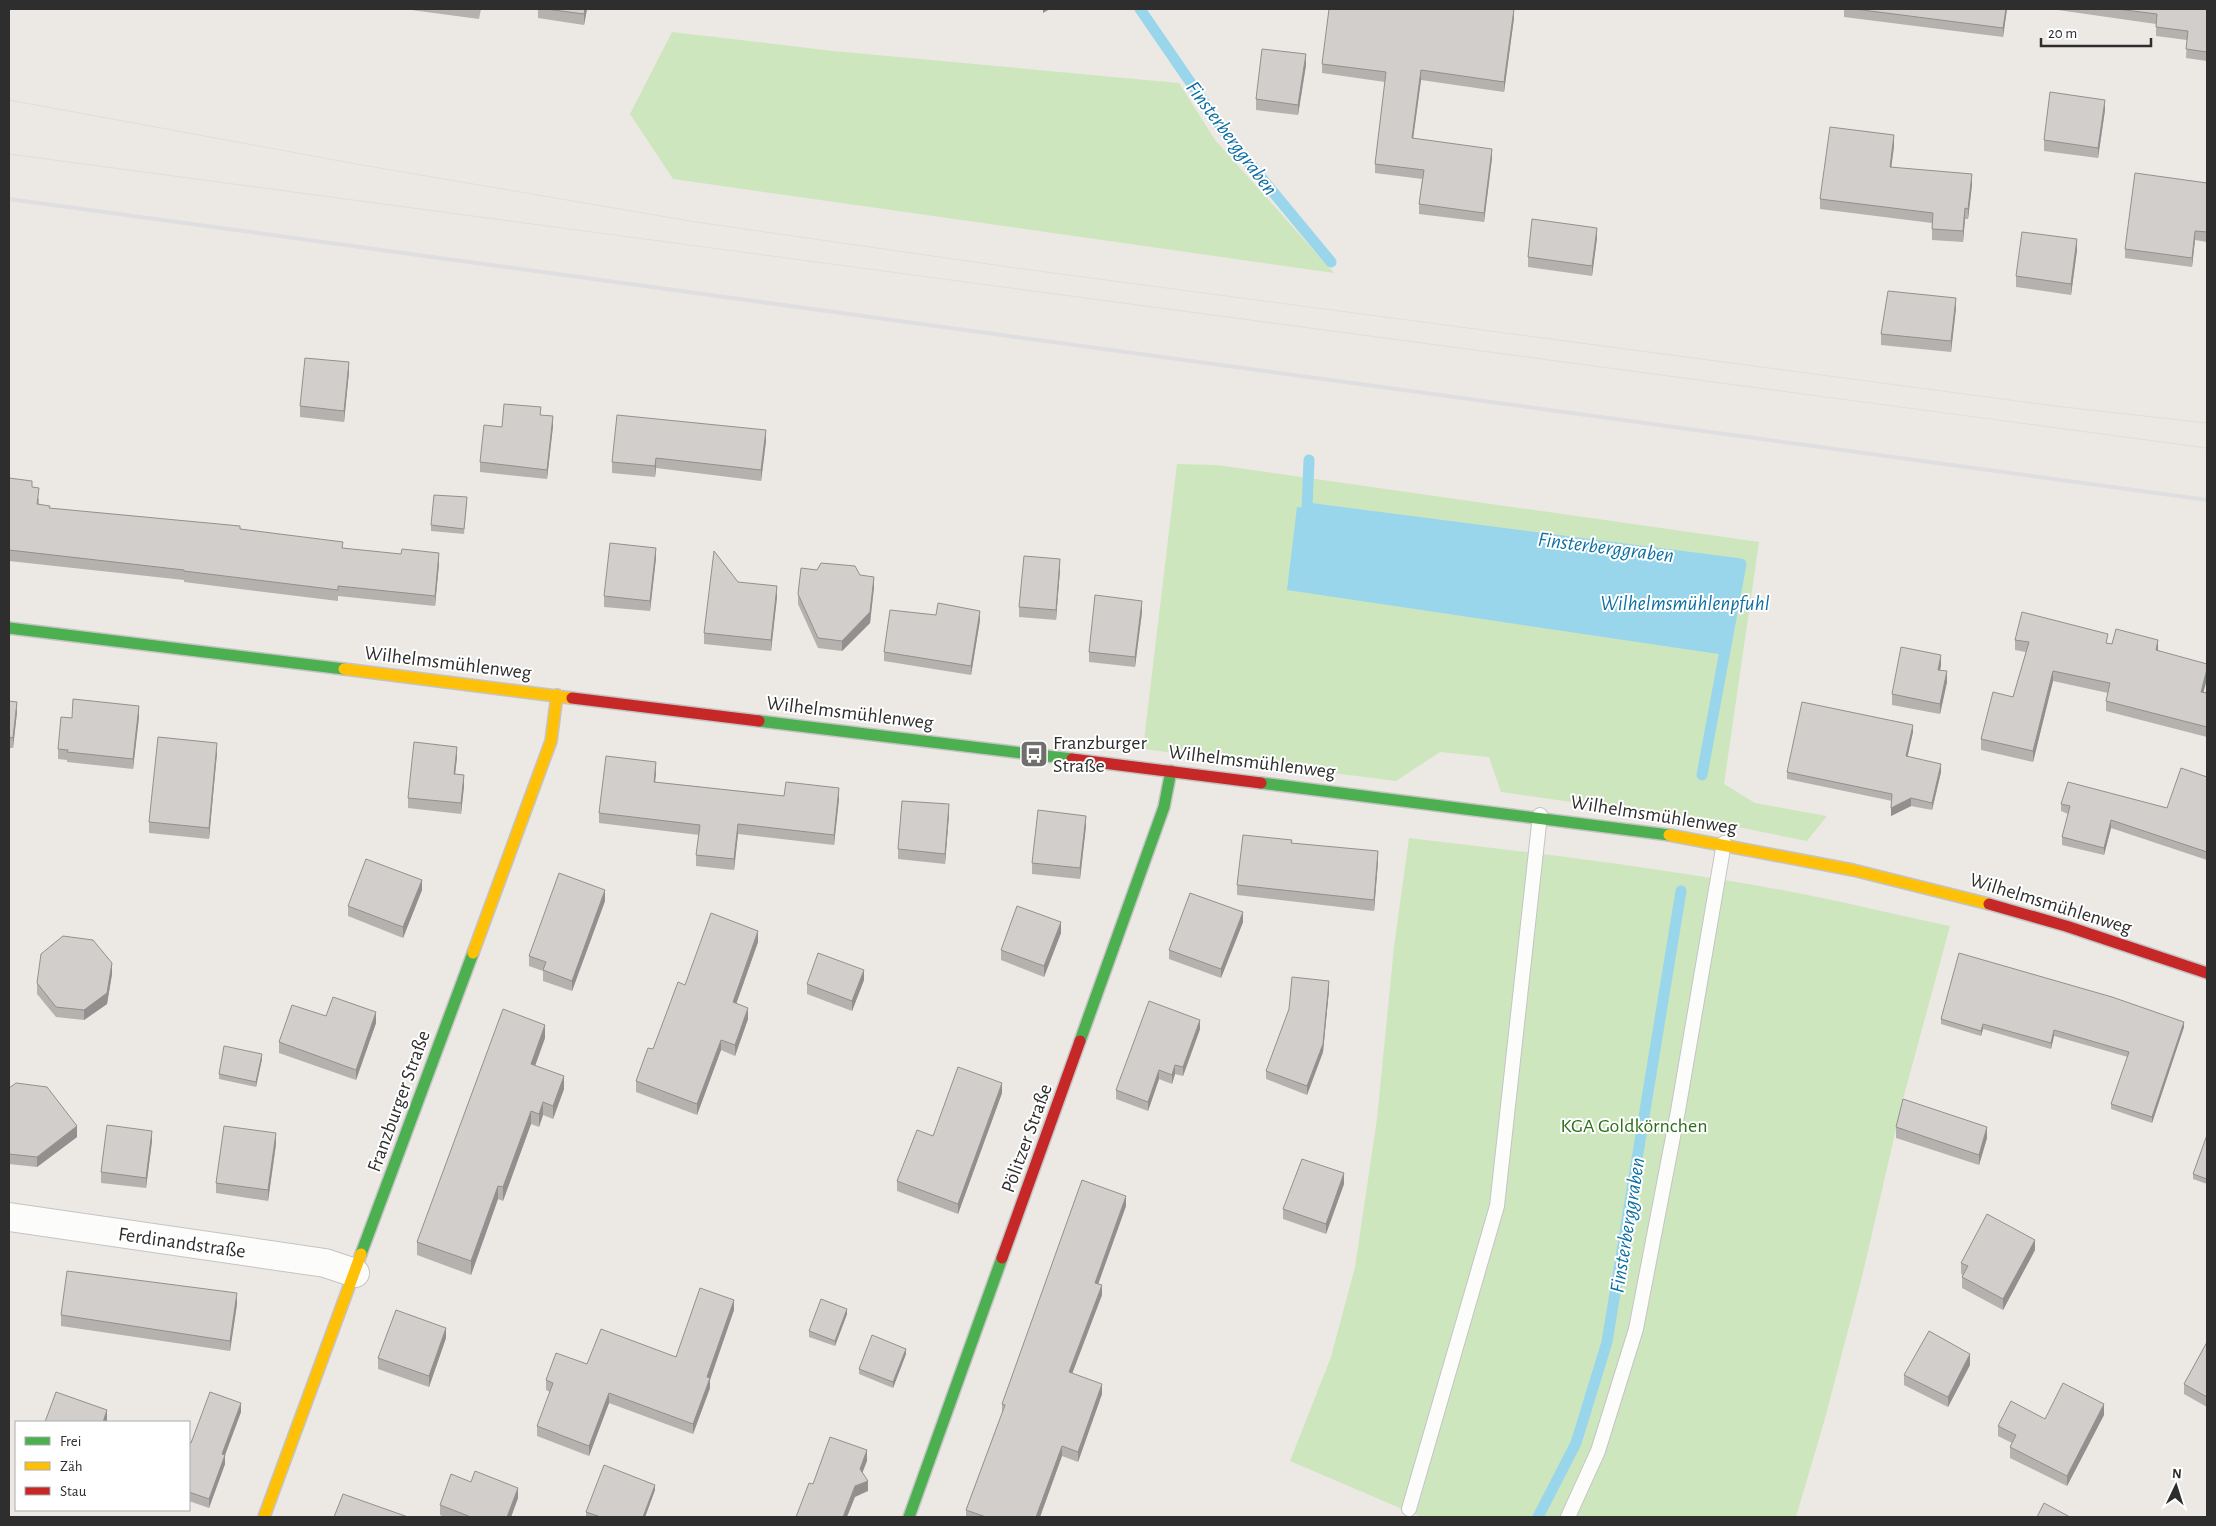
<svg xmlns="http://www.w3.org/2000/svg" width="2216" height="1526" viewBox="0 0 2216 1526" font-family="'Alegreya Sans',sans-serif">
	<rect width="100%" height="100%" fill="#ece8e4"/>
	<!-- green -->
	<path fill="#cee6be" d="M672 32 833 51 1179 83 1215 140 1334 273 673 179 630 114Z
		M1177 464 1217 465 1759 542 1724 784 1755 803 1827 816 1807 841 1718 823 1501 792 1489 757 1440 752 1396 781 1143 749Z
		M1409 838C1536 853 1662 868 1787 891 1842 901 1896 915 1950 926L1902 1103 1862 1277 1824 1422 1796 1517H1421L1290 1461 1331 1357 1355 1267 1377 1119 1394 947Z"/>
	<!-- water -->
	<path fill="#99d6ec" d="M1297 507 1741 564 1725 655 1287 590Z"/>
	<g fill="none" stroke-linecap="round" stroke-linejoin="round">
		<!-- stream -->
		<path stroke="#99d6ec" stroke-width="11" d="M1140 9 1230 140 1331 262
			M1309 460 1307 508 1741 564 1702 775
			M1538 1517 1576 1443 1607 1342 1681 891"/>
		<defs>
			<path id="lane" d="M1409 1509 1497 1206 1540 815
				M1568 1517 1598 1451 1636 1329 1678 1111 1724 843"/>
			<path id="street" d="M9 1217 325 1263 355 1273"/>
			<path id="fast" d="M9 628 344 669
				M759 721 1072 759
				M1261 783 1669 835
				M1080 1041 1164 807 1171 771
				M361 1254 473 953
				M909 1517 1002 1258"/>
			<path id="slow" d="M344 669 572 698
				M1669 835 1853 870 1989 904
				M473 953 551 741 557 695
				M264 1517 361 1254"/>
			<path id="jam" d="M572 698 759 721
				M1072 759 1261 783
				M1989 904 2066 926 2207 973
				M1002 1258 1080 1041"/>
		</defs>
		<!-- lane casing -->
		<use href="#lane" stroke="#c5c4c5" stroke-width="16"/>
		<!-- street casing -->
		<use href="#street" stroke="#c5c4c5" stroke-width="30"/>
		<!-- fast casing -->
		<use href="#fast" stroke="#c5c4c5" stroke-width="14"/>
		<!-- slow casing -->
		<use href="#slow" stroke="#c5c4c5" stroke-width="14"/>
		<!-- jam casing -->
		<use href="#jam" stroke="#c5c4c5" stroke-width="14"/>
		<!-- lane -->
		<use href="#lane" stroke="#fcfcfb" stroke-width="14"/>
		<!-- street -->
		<use href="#street" stroke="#fcfcfb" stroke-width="28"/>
		<!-- fast -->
		<use href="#fast" stroke="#4caf50" stroke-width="11"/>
		<!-- slow -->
		<use href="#slow" stroke="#ffc107" stroke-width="11"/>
		<!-- jam -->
		<use href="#jam" stroke="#c62828" stroke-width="11"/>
		<!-- tram -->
		<path stroke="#dfdfe1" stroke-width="1" d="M9 100 362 165 696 222 1016 268 2055 406 2207 423
			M9 154 2207 448"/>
		<!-- rail -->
		<path stroke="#dfdfe1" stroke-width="4" d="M9 199 2207 500"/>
	</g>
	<!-- wall -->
	<path fill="#b4b1af" d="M404 9H481L479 19Z
		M538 9H587L584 25 538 18Z
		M1844 9H2007L2003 37 1844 17Z
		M2051 9H2207V61L2186 58 2187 40 2156 36V24Z
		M1514 18 1504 92 1421 80 1413 138 1492 158 1484 222 1419 214V204L1422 179 1375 173V164L1385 82 1322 73V64Z
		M1306 65 1298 115 1256 110V99Z
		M2105 110 2098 158 2044 151V140Z
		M1894 146 1891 167 1972 185 1968 219H1965L1963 242 1932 240V223L1820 209V199Z
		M2207 183V242L2195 240 2192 267 2125 258V249Z
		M1597 238 1592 276 1528 267V257Z
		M2077 250 2071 295 2016 287V276Z
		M1956 308 1951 352 1881 345V334Z
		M349 372 344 422 300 417V406Z
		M541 415 553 426 547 479 480 472V462L502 427Z
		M766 441 761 481 656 468 655 477 612 473V462Z
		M9 478 32 487 39 499V504L50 508 240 529 343 548 439 564 435 606 338 596V601L184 582V580L9 561Z
		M467 503 464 534 431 531V525Z
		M656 558 650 611 604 607V596Z
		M1060 570 1056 620 1019 617V607Z
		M860 575 874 587 870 623 842 651 818 648 798 604V594Z
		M738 582 777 597 771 651 704 644V633Z
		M1142 612 1135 667 1089 662V652Z
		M980 620 971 675 884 661V652Z
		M2015 640 2108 643 2158 650 2203 692 2207 693V737L2106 711V701L2108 693 2053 681 2033 762 1981 750V739L2013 697 2026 652 2015 650Z
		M1941 665 1940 670 1947 682 1940 714 1892 705V694Z
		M9 687V701L17 712 13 748H9Z
		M139 717 133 769 67 762V760L58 759V749L72 718Z
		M1913 732 1907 757 1941 772 1932 810 1911 806 1891 816 1892 801 1787 779V772Z
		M217 753 209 839 149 833V822Z
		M457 757 455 774 464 786 461 814 408 808V798Z
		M656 773 655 782 784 796 839 799 834 845 738 834 734 870 696 866V855L699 835 599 823V813Z
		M2207 777V860L2111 828 2104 855 2062 845V837L2068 814 2061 811V804L2167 808Z
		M949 815 945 864 898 859V849Z
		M1086 826 1080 879 1032 874V863Z
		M1292 843 1378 862 1374 911 1237 895V885Z
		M422 890 403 938 348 916V906Z
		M605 901 572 991 543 981V971L529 966V956Z
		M1243 922 1221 978 1169 959V950Z
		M1061 933 1044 977 1001 960V950Z
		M758 942 736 1004 748 1019 735 1056 721 1050 697 1115 636 1092V1081L653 1049 685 985Z
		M112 974 107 1004 84 1020 56 1017 37 994V983Z
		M864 980 852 1011 807 994V984Z
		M1329 990 1323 1052 1307 1095 1266 1079V1071Z
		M326 1016 376 1023 356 1080 279 1053V1042Z
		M1941 1019 2184 1027 2152 1123 2111 1109V1104L2128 1057 2054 1036 2051 1049 1983 1029 1981 1036 1941 1024Z
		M1200 1029 1183 1076 1175 1074 1172 1084 1159 1079 1148 1111 1116 1099V1090Z
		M545 1038 535 1066 564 1089 553 1119 543 1115 539 1127 531 1124 503 1201 498 1199 471 1275 417 1255V1242Z
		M262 1059 256 1087 219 1079V1074Z
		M9 1088 77 1137 37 1167 9 1164Z
		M1002 1093 958 1214 897 1191V1181L933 1136Z
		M1896 1127 1987 1138 1979 1165 1896 1138Z
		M2207 1135V1184L2193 1179V1174Z
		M152 1141 146 1188 101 1183V1172Z
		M276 1144 268 1201 216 1193V1183Z
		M1344 1184 1326 1234 1283 1219V1209Z
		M1126 1206 1098 1284 1102 1295 1072 1373 1102 1394 1078 1462 1062 1456 1040 1517H966V1510L1002 1414V1404Z
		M2035 1250 2003 1310 1962 1288V1277L1963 1275 1961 1274V1263Z
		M237 1304 230 1351 61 1326V1315Z
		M734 1310 710 1378V1388L693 1434 609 1403 589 1456 537 1436V1426L550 1392 546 1390V1380L587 1364 676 1357Z
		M847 1314 835 1346 809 1337V1331Z
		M446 1338 429 1387 378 1369V1358Z
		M2207 1342V1407L2184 1394V1384Z
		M906 1354 893 1388 859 1374V1369Z
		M1970 1365 1948 1407 1904 1385V1375Z
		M241 1412 225 1455V1464L209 1508 189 1501V1442L191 1443Z
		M2104 1415 2067 1486 2010 1458V1447L2012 1443 1998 1436V1426L2045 1419Z
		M471 1482 518 1498 511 1517H445L440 1515V1505Z
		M655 1490 645 1517H586V1512Z"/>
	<!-- shaded-wall -->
	<path fill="#92908e" d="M585 9H587L584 25V14Z
		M1043 9H1050L1043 13Z
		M1514 9V18L1504 92V82Z
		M2006 9H2007L2003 37V28Z
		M1306 54V65L1298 115V105Z
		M1421 70V80L1412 147V138Z
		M2105 100V110L2098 158V148Z
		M1894 135V146L1890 178V167Z
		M1492 149V158L1484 222V213Z
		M1972 174V185L1968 219V209Z
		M1965 208V219L1963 242V231Z
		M1597 228V238L1592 276V266Z
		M2195 231V240L2192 267V258Z
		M2077 239V250L2071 295V284Z
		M1956 298V308L1951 352V341Z
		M349 362V372L344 422V411Z
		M553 416V426L547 479V470Z
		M766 430V441L761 481V470Z
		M656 458V468L655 477V466Z
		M656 548V558L650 611V601Z
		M439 553V564L435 606V596Z
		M1060 559V570L1056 620V610Z
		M874 577V587L870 623 842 651V641Z
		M777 586V597L771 651V640Z
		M1142 601V612L1135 667V657Z
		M980 611V620L971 675V666Z
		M2158 640V651L2156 650Z
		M1941 655V665L1938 680V670Z
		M2207 669V679L2201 702V692Z
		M1947 671V682L1940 714V704Z
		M2053 671V681L2033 762V751Z
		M17 702V712L13 748V738Z
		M139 706V717L133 769V759Z
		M1913 725V732L1906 764V756Z
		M217 743V753L209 839V828Z
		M457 747V757L454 784V774Z
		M656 762V773L654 792V782Z
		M1941 764V772L1932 810V803Z
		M464 775V786L461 814V803Z
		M839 788V799L834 845V835Z
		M1911 798V806L1891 816V808Z
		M949 804V815L945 864V854Z
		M1086 816V826L1080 879V868Z
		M2111 820V828L2104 855V848Z
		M738 824V834L734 870V859Z
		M1378 851V862L1374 911V900Z
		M422 880V890L403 938V927Z
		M605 890V901L572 991V981Z
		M1243 912V922L1221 978V969Z
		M1061 922V933L1044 977V966Z
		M758 931V942L733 1013V1002Z
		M112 963V974L107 1004 84 1020V1010Z
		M864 970V980L852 1011V1001Z
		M1329 981V990L1323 1052 1307 1095V1086Z
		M748 1008V1019L735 1056V1045Z
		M376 1012V1023L356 1080V1070Z
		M1200 1020V1029L1183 1076V1067Z
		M2184 1022V1027L2152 1123V1117Z
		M1983 1024V1029L1981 1036V1031Z
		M545 1025V1038L531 1077V1064Z
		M2054 1030V1036L2051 1049V1043Z
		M721 1040V1050L697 1115V1104Z
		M262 1054V1059L256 1087V1082Z
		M1175 1065V1074L1172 1084V1075Z
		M1159 1070V1079L1148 1111V1102Z
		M564 1076V1089L553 1119V1106Z
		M1002 1083V1093L958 1214V1204Z
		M543 1102V1115L539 1127V1114Z
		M531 1111V1124L503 1201V1187Z
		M77 1126V1137L37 1167V1157Z
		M1987 1127V1138L1979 1165V1155Z
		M152 1131V1141L146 1188V1178Z
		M276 1133V1144L268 1201V1190Z
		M1344 1173V1184L1326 1234V1224Z
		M498 1186V1199L471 1275V1261Z
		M1126 1196V1206L1095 1293V1283Z
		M2035 1240V1250L2003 1310V1299Z
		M1102 1285V1295L1069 1382V1372Z
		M237 1293V1304L230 1351V1341Z
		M734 1300V1310L709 1383 710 1378V1388L693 1434V1424L707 1377Z
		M847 1309V1314L835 1346V1341Z
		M446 1328V1338L429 1387V1376Z
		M906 1349V1354L893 1388V1382Z
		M1970 1354V1365L1948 1407V1397Z
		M1102 1384V1394L1078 1462V1452Z
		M609 1393V1403L589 1456V1446Z
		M241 1403V1412L222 1463V1454Z
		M2104 1404V1415L2067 1486V1476Z
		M107 1410V1421L106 1422H103Z
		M1062 1446V1456L1040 1517H1036Z
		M867 1450V1461L860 1479V1469Z
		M225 1455V1464L209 1508V1499Z
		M868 1481V1491L855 1497 847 1517H843L855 1486Z
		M655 1485V1490L645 1517H643Z
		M518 1488V1498L511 1517H507Z"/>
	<!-- building -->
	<path fill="#d1cecb" stroke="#92908e" d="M546 9H585L584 14Z
		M1329 9H1514L1504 82 1421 70 1412 138 1492 149 1484 213 1419 204 1424 170 1375 164 1386 72 1322 64Z
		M1855 9H2006L2003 28Z
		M2117 9H2207V52L2186 49 2188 31 2156 27 2157 14Z
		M1262 49 1306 54 1298 105 1256 99Z
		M2050 92 2105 100 2098 148 2044 140Z
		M1830 127 1894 135 1890 167 1972 174 1968 209 1965 208 1963 231 1932 229 1933 213 1820 199Z
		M2135 173 2207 183V232L2195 231 2192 258 2125 249Z
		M1532 219 1597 228 1592 266 1528 257Z
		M2022 232 2077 239 2071 284 2016 276Z
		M1888 291 1956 298 1951 341 1881 334Z
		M305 358 349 362 344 411 300 406Z
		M504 404 541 407 540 415 553 416 547 470 480 462 484 425 502 427Z
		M617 415 766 430 761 470 656 458 655 466 612 462Z
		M9 478 32 481V487L39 488 37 504 50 506 49 508 240 526V529L343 542 342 548 401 554 402 549 439 553 435 596 338 586V590L184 571V570L9 550Z
		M434 495 467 497 464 529 431 525Z
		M610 543 656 548 650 601 604 596Z
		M714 551 738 582 777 586 771 640 704 633Z
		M1024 556 1060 559 1056 610 1019 607Z
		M821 563 855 566 860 575 874 577 870 612 842 641 818 638 798 594 801 568 817 570Z
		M1095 595 1142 601 1135 657 1089 652Z
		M938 603 980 611 971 666 884 652 890 610 936 615Z
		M2022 612 2108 634 2106 643 2112 644 2116 629 2158 640 2156 650 2207 664V669L2201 692 2207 693V727L2106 701 2110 683 2053 671 2033 751 1981 739 1993 692 2013 697 2029 642 2015 640Z
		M1901 647 1941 655 1938 670 1947 671 1940 704 1892 694Z
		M73 699 139 706 133 759 67 752 68 750 58 749 61 717 72 718Z
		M9 701 17 702 13 738 9 737Z
		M1802 702 1913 725 1906 756 1941 764 1932 803 1911 798 1891 808 1892 794 1787 772Z
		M158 737 217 743 209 828 149 822Z
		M414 742 457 747 454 774 464 775 461 803 408 798Z
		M606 756 656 762 654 782 784 796 786 782 839 788 834 835 738 824 734 859 696 855 700 825 599 813Z
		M2181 768 2207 777V852L2111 820 2104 848 2062 837 2070 806 2061 804 2068 782 2167 808Z
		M902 801 949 804 945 854 898 849Z
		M1038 810 1086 816 1080 868 1032 863Z
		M1243 835 1292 840 1291 843 1378 851 1374 900 1237 885Z
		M366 859 422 880 403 927 348 906Z
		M559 873 605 890 572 981 543 970 546 962 529 956Z
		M1190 893 1243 912 1221 969 1169 950Z
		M1017 906 1061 922 1044 966 1001 950Z
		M711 913 758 931 733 1002 748 1008 735 1045 721 1040 697 1104 636 1081 648 1048 653 1049 678 982 685 985Z
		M63 936 93 940 112 963 107 993 84 1010 56 1007 37 983 41 954Z
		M818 953 864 970 852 1001 807 984Z
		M1959 953 2112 997 2184 1022 2152 1117 2111 1104 2129 1052 2054 1030 2051 1043 1983 1024 1981 1031 1941 1019Z
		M1292 977 1329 981 1323 1044 1307 1086 1266 1071 1289 1009Z
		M333 997 376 1012 356 1070 279 1042 292 1005 326 1016Z
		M1149 1001 1200 1020 1183 1067 1175 1065 1172 1075 1159 1070 1148 1102 1116 1090Z
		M503 1009 545 1025 531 1064 564 1076 553 1106 543 1102 539 1114 531 1111 503 1187 498 1186 471 1261 417 1242Z
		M224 1046 262 1054 256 1082 219 1074Z
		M958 1067 1002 1083 958 1204 897 1181 917 1130 933 1136Z
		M16 1083 47 1087 77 1126 37 1157 9 1154V1088Z
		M1903 1099 1987 1127 1979 1155 1896 1127Z
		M107 1125 152 1131 146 1178 101 1172Z
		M224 1126 276 1133 268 1190 216 1183Z
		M2207 1135V1179L2193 1174Z
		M1302 1159 1344 1173 1326 1224 1283 1209Z
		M1082 1180 1126 1196 1095 1283 1102 1285 1069 1372 1102 1384 1078 1452 1062 1446 1036 1517H986L966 1510 1005 1405 1002 1404Z
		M1987 1214 2035 1240 2003 1299 1962 1277 1968 1266 1961 1263Z
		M67 1271 237 1293 230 1341 61 1315Z
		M700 1288 734 1300 707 1377 710 1378 693 1424 609 1393 589 1446 537 1426 553 1383 546 1380 556 1353 587 1364 601 1329 676 1357Z
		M821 1299 847 1309 835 1341 809 1331Z
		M396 1310 446 1328 429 1376 378 1358Z
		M1929 1331 1970 1354 1948 1397 1904 1375Z
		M872 1335 906 1349 893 1382 859 1369Z
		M2207 1342V1397L2184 1384Z
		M2063 1383 2104 1404 2067 1476 2010 1447 2016 1435 1998 1426 2011 1401 2045 1419Z
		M56 1392 107 1410 103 1422H45Z
		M210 1392 241 1403 222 1454 225 1455 209 1499 189 1492V1442L191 1443Z
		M830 1437 867 1450 860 1469 868 1481 855 1486 843 1517H796L809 1483 813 1484Z
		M604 1465 655 1485 643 1517H601L586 1512Z
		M475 1471 518 1488 507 1517H471L440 1505 451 1474 471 1482Z
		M343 1494 408 1517H334Z
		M2044 1503 2070 1517H2037Z"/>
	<!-- icons -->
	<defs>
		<symbol id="bus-square" viewBox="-11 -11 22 22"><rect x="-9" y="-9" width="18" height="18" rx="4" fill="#706f6e" stroke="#fff"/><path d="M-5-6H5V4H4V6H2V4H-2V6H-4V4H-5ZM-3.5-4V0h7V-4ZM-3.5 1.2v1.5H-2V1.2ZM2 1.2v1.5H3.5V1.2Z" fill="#fff"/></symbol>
	</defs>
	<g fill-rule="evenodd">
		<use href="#bus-square" x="1018" y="738" width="32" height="32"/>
	</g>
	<g text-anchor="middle" stroke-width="4" stroke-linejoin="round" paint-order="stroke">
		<!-- street labels -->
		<g font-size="20" fill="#2e2e2e" stroke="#fff">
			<text transform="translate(448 662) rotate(7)" y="7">Wilhelmsmühlenweg</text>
			<text transform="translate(850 712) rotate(7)" y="7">Wilhelmsmühlenweg</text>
			<text transform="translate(1252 761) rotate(7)" y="7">Wilhelmsmühlenweg</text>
			<text transform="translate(1654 814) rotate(9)" y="7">Wilhelmsmühlenweg</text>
			<text transform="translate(2051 903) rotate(17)" y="7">Wilhelmsmühlenweg</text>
			<text transform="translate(398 1101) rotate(-70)" y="7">Franzburger Straße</text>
			<text transform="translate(1026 1138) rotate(-70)" y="7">Pölitzer Straße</text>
			<text transform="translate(182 1242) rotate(8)" y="7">Ferdinandstraße</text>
		</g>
		<!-- poi labels -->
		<g font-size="20" fill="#2e2e2e" stroke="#fff" text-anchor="start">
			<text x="1053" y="749">Franzburger<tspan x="1053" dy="23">Straße</tspan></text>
		</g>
		<!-- park labels -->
		<g font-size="20" fill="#2c6e1b" stroke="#fff">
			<text x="1634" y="1132">KGA Goldkörnchen</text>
		</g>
		<!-- water labels -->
		<g font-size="21" font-style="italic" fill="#0d6fa3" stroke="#fff">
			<text transform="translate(1232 138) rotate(53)" y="7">Finsterberggraben</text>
			<text transform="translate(1606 547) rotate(7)" y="7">Finsterberggraben</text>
			<text x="1685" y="610">Wilhelmsmühlenpfuhl</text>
			<text transform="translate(1627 1225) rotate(-81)" y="7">Finsterberggraben</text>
		</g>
	</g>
	<!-- border -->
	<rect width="2216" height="1526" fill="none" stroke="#2e2e2e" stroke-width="20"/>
	<!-- legend -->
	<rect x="15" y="1421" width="175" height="90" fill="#ffffff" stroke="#ababab"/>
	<rect x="25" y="1437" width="25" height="8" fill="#4caf50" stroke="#ababab"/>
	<text x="60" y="1446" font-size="15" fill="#2e2e2e">Frei</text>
	<rect x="25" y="1462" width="25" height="8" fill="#ffc107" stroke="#ababab"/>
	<text x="60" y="1471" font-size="15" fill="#2e2e2e">Zäh</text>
	<rect x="25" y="1487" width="25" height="8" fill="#c62828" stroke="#ababab"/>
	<text x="60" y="1496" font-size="15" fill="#2e2e2e">Stau</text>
	<!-- north arrow -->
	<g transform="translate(2176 1486) rotate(4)" stroke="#ffffff" stroke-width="4" paint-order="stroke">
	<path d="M0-4L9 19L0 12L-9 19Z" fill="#2e2e2e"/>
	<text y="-8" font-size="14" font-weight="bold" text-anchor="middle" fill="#2e2e2e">N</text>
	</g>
	<!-- scale -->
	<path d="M2041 38v8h110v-8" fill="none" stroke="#2e2e2e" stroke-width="2.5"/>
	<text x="2048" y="38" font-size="15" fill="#2e2e2e" stroke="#ffffff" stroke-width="4" paint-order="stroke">20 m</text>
</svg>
